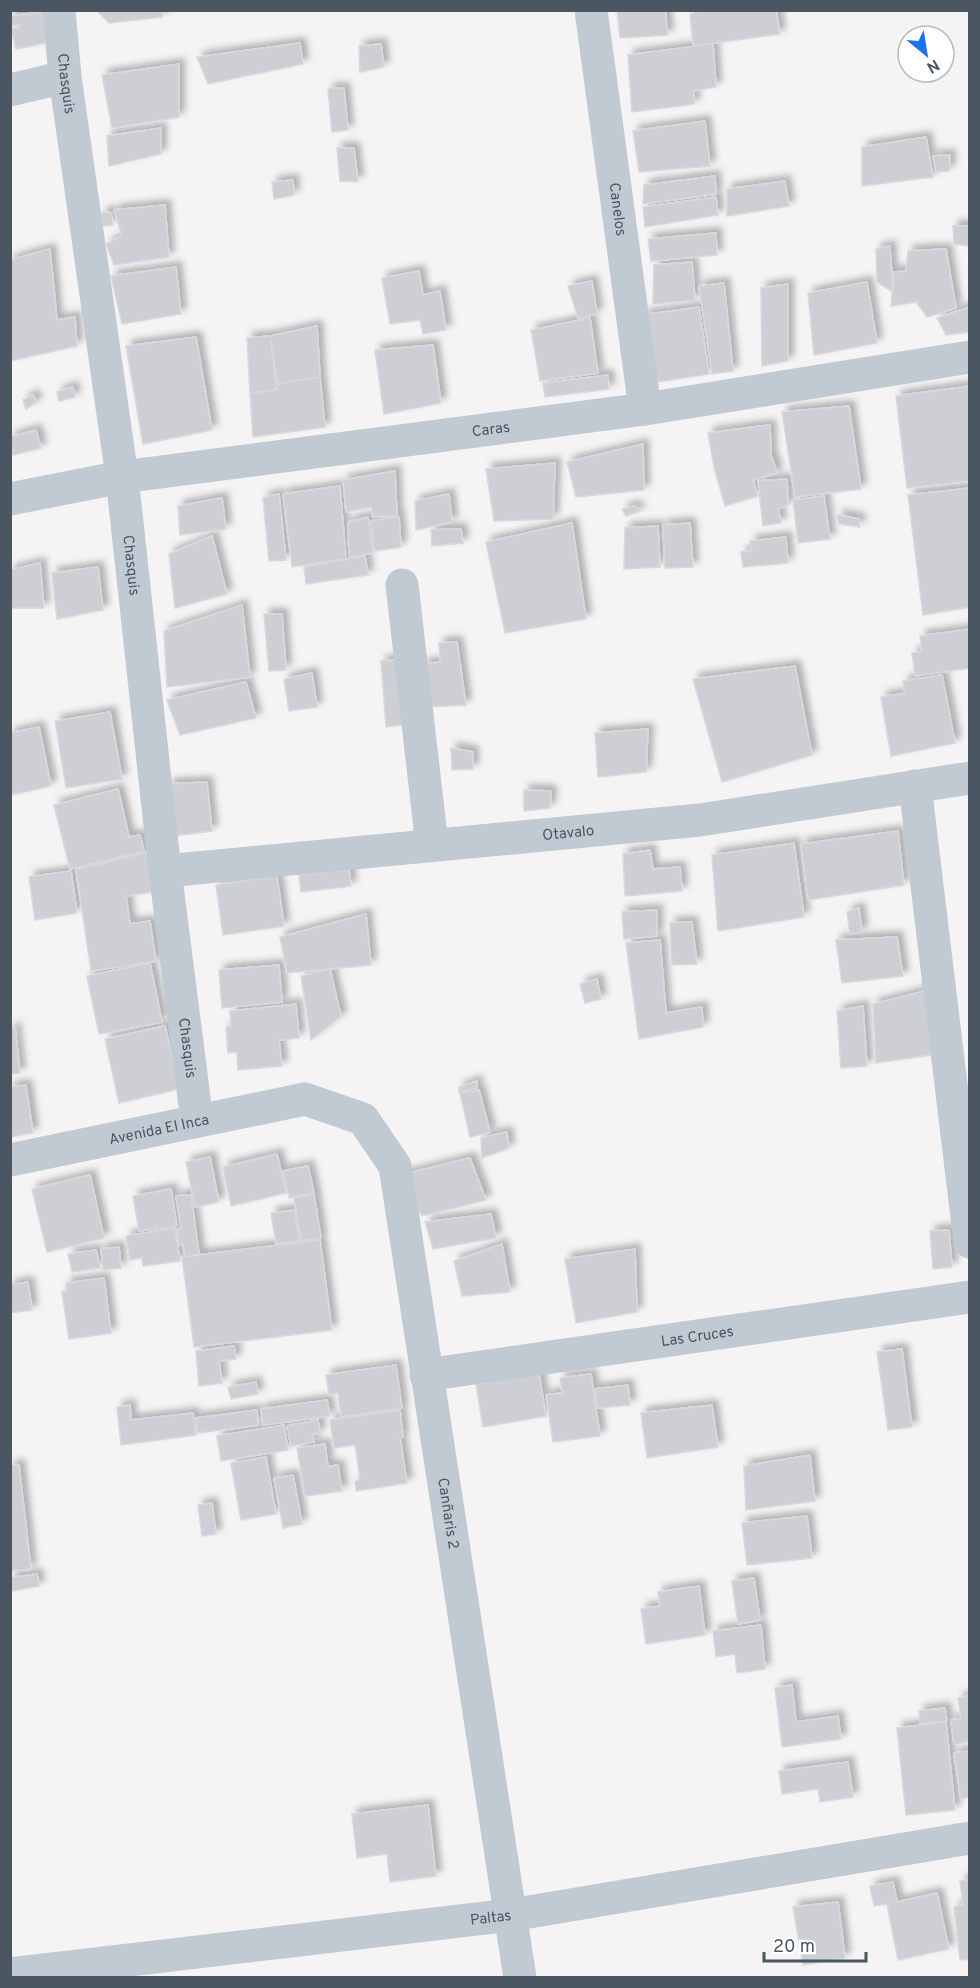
<svg xmlns="http://www.w3.org/2000/svg" width="980" height="1988" viewBox="0 0 980 1988" font-family="Overpass,sans-serif">
	<defs>
		<filter id="shadow"><feDropShadow dx="5.5" dy="-5.5" stdDeviation="3" flood-color="#0004"/></filter>
	</defs>
	<rect width="100%" height="100%" fill="#f5f3f3"/>
	<!-- building -->
	<path fill="#cdcfd5" stroke="#d7d9de" stroke-width="1.5" filter="url(#shadow)" d="M96 10H163L162 17 109 23Z
		M617 10H665L668 35 620 38Z
		M708 10H776L780 34 693 46 690 14Z
		M43 12 46 43 16 49 11 29 19 28 20 25H10V16Z
		M300 43 303 64 208 84 197 57Z
		M381 44 384 67 360 72 359 46Z
		M713 44 716 87 694 91V104L632 112 628 55Z
		M179 64V117L112 128 102 75Z
		M344 88 348 130 332 132 328 89Z
		M705 121 710 166 639 172 633 131Z
		M161 128V154L109 166 107 136Z
		M926 137 933 177 862 186V147Z
		M337 148H354L358 182 340 181Z
		M950 155 949 171 936 172 933 156Z
		M715 176 716 194 643 204 644 185Z
		M293 180 294 195 274 199 272 182Z
		M785 181 789 206 727 216V189Z
		M716 197 718 215 645 227 643 207Z
		M165 205 169 257 114 265 106 244 122 236 114 210Z
		M102 212 112 213 113 225 102 226Z
		M953 226H970V246L954 244Z
		M716 233 717 255 651 261 648 239Z
		M890 246 893 292 877 282 876 249Z
		M50 249 57 320 75 317 77 346 10 361V260Z
		M946 249 956 308 927 317 916 302 891 306 894 272 906 271 908 251Z
		M692 262 695 300 653 304 654 265Z
		M176 267 181 314 122 324 111 276Z
		M419 271 423 295 440 291 446 330 423 334 420 320 390 324 382 278Z
		M592 281 597 314 578 318 568 286Z
		M867 282 877 343 814 355 808 293Z
		M724 283 733 371 712 374 699 286Z
		M788 284V361L762 366 761 288Z
		M699 307 709 374 652 383 643 315Z
		M970 307V332L946 335 937 318Z
		M590 318 598 373 540 381 531 330Z
		M317 326 320 377 276 384 270 336Z
		M270 336 278 387 275 390 250 393 247 338Z
		M196 337 212 430 143 444 126 346Z
		M433 345 441 403 384 414 375 350Z
		M608 375 609 389 545 397 543 383Z
		M320 377 325 427 253 437 250 393 275 390 280 383Z
		M970 386V481L907 488 896 396Z
		M73 387 75 397 59 401 57 392Z
		M33 395 37 402 26 409 23 400Z
		M849 406 861 489 795 497 782 412Z
		M770 425 771 455 777 473 753 480 758 496 725 506 714 467 708 433Z
		M36 430 41 448 13 455 10 437Z
		M643 444 644 490 576 497 567 462Z
		M555 463 553 519 494 521 486 469Z
		M395 471 397 516 373 517 371 507 346 512 343 480Z
		M787 479 788 505 778 509 781 523 763 526 758 481Z
		M340 486 346 559 292 567 283 494Z
		M970 488V607L923 615 908 495Z
		M279 494 286 560 269 561 263 498Z
		M449 494 452 522 416 530 415 501Z
		M824 496 830 539 798 543 793 500Z
		M222 498 226 529 180 535 178 506Z
		M635 506 640 511 626 516 622 509Z
		M837 515 859 519 860 527 839 524Z
		M368 517 373 553 349 557 348 522Z
		M399 517 401 547 375 551 371 521Z
		M572 523 586 619 505 633 486 542Z
		M690 523 693 567 665 568 663 525Z
		M658 526 660 567 624 569 625 528Z
		M461 529 463 543 432 546 431 530Z
		M212 536 227 594 175 608 169 554Z
		M786 537 788 563 743 567 741 552 752 551 750 541Z
		M365 556 368 575 306 584 304 567Z
		M40 563 44 608H10V570Z
		M98 567 103 610 57 619 52 573Z
		M242 605 250 677 167 687 164 631Z
		M264 614H282L286 670 269 671Z
		M970 629V668L915 676 912 653 922 652 920 636Z
		M457 642 466 705 426 707 423 664 440 662 439 643Z
		M402 660 406 724 386 727 381 661Z
		M795 666 812 755 722 782 693 679Z
		M312 673 317 707 289 711 284 679Z
		M942 675 955 743 891 756 881 697 905 693 903 681Z
		M246 682 256 718 180 735 167 700Z
		M110 712 122 779 66 788 55 721Z
		M39 727 51 786 10 795V733Z
		M648 729 646 772 598 777 595 733Z
		M451 748 473 752V769L452 770Z
		M207 782 212 831 173 836 168 784Z
		M118 789 129 837 140 835 144 851 70 869 54 805Z
		M524 790 551 791 550 808 524 811Z
		M898 831 904 885 808 900 801 844Z
		M794 843 804 917 718 931 712 855Z
		M650 850 653 869 680 867 682 891 625 896 623 854Z
		M147 852 152 892 126 896 130 924 150 921 156 961 91 971 76 870Z
		M349 869 351 886 301 892 299 875Z
		M71 871 77 913 35 920 29 877Z
		M277 876 284 926 223 935 216 885Z
		M859 908 862 932 850 934 847 912Z
		M657 910V936L624 939 622 912Z
		M366 914 371 965 287 973 280 937Z
		M692 922 697 964 672 965 670 923Z
		M897 937 903 976 842 983 836 940Z
		M660 940 666 1013 702 1007 703 1027 639 1039 626 943Z
		M150 963 162 1022 99 1034 87 976Z
		M279 965 282 1002 222 1008 219 970Z
		M330 969 341 1016 311 1040 301 976Z
		M597 979 601 999 585 1003 580 984Z
		M925 991 931 1055 876 1063 873 1004Z
		M296 1004 299 1038 279 1040 282 1066 238 1070 237 1052 228 1053 226 1027 231 1026 230 1011Z
		M863 1006 867 1066 841 1068 837 1011Z
		M165 1026 179 1089 119 1103 105 1039Z
		M15 1028 20 1073 10 1074V1029Z
		M477 1081V1088L459 1092V1087Z
		M26 1085 33 1133 10 1137V1087Z
		M479 1090 490 1132 470 1137 460 1093Z
		M507 1132 509 1148 482 1158 481 1138Z
		M277 1154 286 1193 231 1206 223 1167Z
		M210 1157 219 1202 195 1207 186 1162Z
		M470 1158 486 1200 422 1216 397 1176Z
		M308 1166 314 1193 289 1198 283 1171Z
		M90 1175 104 1238 47 1252 32 1189Z
		M171 1189 177 1226 139 1231 133 1196Z
		M314 1194 321 1238 301 1241 294 1198Z
		M191 1195 199 1254 185 1257 183 1244 179 1245 176 1229 181 1228 176 1196Z
		M294 1210 300 1240 276 1244 271 1213Z
		M491 1214 496 1238 433 1249 425 1222Z
		M175 1228 180 1261 143 1266 142 1258 130 1260 126 1236Z
		M949 1230 952 1267 933 1269 930 1231Z
		M320 1240 332 1330 194 1347 182 1257Z
		M502 1244 510 1292 462 1296 454 1261Z
		M119 1247 121 1268 103 1270 101 1249Z
		M635 1249 637 1312 576 1323 565 1259Z
		M96 1250 100 1268 72 1272 68 1254Z
		M104 1278 111 1333 69 1339 62 1292 67 1291 66 1283Z
		M28 1282 32 1310 10 1313V1285Z
		M234 1346 236 1359 219 1361 222 1383 199 1386 196 1351Z
		M902 1349 912 1427 888 1430 877 1352Z
		M396 1365 402 1408 341 1417 338 1393 329 1395 326 1375Z
		M539 1373 546 1416 483 1427 476 1384Z
		M591 1374 600 1436 553 1442 546 1395 562 1393 560 1378Z
		M256 1382 258 1394 231 1399 228 1387Z
		M628 1385 630 1405 597 1408 595 1389Z
		M327 1400 330 1416 263 1425 261 1409Z
		M130 1405 131 1420 193 1413 196 1435 121 1445 117 1407Z
		M712 1405 718 1447 647 1458 641 1413Z
		M257 1410 258 1425 198 1433 196 1418Z
		M400 1410 403 1437H400L407 1483 356 1491 355 1482 360 1479 355 1445 334 1448 330 1420Z
		M318 1420 320 1433 312 1434 314 1442 291 1446 287 1426Z
		M284 1425 288 1450 221 1461 217 1436Z
		M325 1444 328 1467 338 1465 342 1491 305 1496 297 1448Z
		M810 1455 815 1501 746 1510 744 1466Z
		M266 1457 276 1514 241 1520 231 1463Z
		M19 1465 31 1569 10 1571V1466Z
		M293 1475 302 1524 283 1528 274 1478Z
		M212 1503 216 1534 202 1536 198 1505Z
		M807 1516 812 1558 747 1565 742 1523Z
		M37 1574 39 1586 12 1591 10 1578Z
		M754 1578 760 1620 738 1624 732 1581Z
		M699 1586 705 1635 646 1644 641 1609 660 1606 658 1592Z
		M761 1625 765 1669 737 1673 735 1654 716 1657 713 1631Z
		M792 1685 796 1722 838 1716 841 1739 782 1747 775 1688Z
		M970 1696V1742L954 1744 951 1720 961 1719 958 1698Z
		M945 1708 947 1721 920 1724 919 1711Z
		M946 1722 955 1810 906 1815 897 1728Z
		M970 1751V1797L961 1799 954 1753Z
		M848 1762 853 1797 820 1802 818 1789 782 1794 779 1771Z
		M428 1805 436 1876 390 1882 387 1854 357 1858 352 1814Z
		M970 1880V1959L960 1960 954 1907 963 1905 960 1881Z
		M893 1882 897 1902 937 1893 949 1949 898 1960 887 1904 874 1906 870 1886Z
		M838 1902 845 1958 803 1965 793 1907Z"/>
	<g fill="none" stroke-linecap="round" stroke-linejoin="round">
		<!-- minor -->
		<g stroke="#c1cad2" stroke-width="33">
			<path id="s1" d="M59 10 65 77 122 477 165 871 197 1121"/>
			<path id="s2" d="M591 10 645 409"/>
			<path d="M10 90 65 77"/>
			<path id="s3" d="M10 499 122 477 645 409 970 357"/>
			<path d="M402 585 432 845"/>
			<path d="M915 786 970 1242"/>
			<path id="s4" d="M165 871 700 820 970 778"/>
			<path id="s5" d="M10 1160 305 1099 363 1119 395 1166 520 1978"/>
			<path id="s6" d="M426 1375 970 1297"/>
			<path id="s7" d="M10 1974 511 1915 970 1838"/>
		</g>
	</g>
	<g text-anchor="middle" stroke-width="5" stroke-linejoin="round" paint-order="stroke">
		<!-- street labels -->
		<g font-size="15" fill="#4a5661" stroke="#fff">
			<text dy="5" stroke="none"><textPath href="#s1" startOffset="74">Chasquis</textPath></text>
			<text dy="5" stroke="none"><textPath href="#s2" startOffset="201">Canelos</textPath></text>
			<text dy="5" stroke="none"><textPath href="#s3" startOffset="486">Caras</textPath></text>
			<text dy="5" stroke="none"><textPath href="#s1" startOffset="560">Chasquis</textPath></text>
			<text dy="5" stroke="none"><textPath href="#s4" startOffset="405">Otavalo</textPath></text>
			<text dy="5" stroke="none"><textPath href="#s1" startOffset="1046">Chasquis</textPath></text>
			<text dy="5" stroke="none"><textPath href="#s5" startOffset="152">Avenida El Inca</textPath></text>
			<text dy="5" stroke="none"><textPath href="#s6" startOffset="274">Las Cruces</textPath></text>
			<text dy="5" stroke="none"><textPath href="#s5" startOffset="771">Canñaris 2</textPath></text>
			<text dy="5" stroke="none"><textPath href="#s7" startOffset="484">Paltas</textPath></text>
		</g>
	</g>
	<!-- border -->
	<rect width="980" height="1988" fill="none" stroke="#4a5661" stroke-width="24"/>
	<!-- north arrow -->
	<g transform="translate(926 54) rotate(150)"><circle r="28" fill="#ffffff" stroke="#b7bbc0" stroke-width="1.5"/>
	<path d="M0-4.5L10 22L0 15L-10 22Z" fill="#1a73e8"/>
	<text y="-9" font-size="16" font-weight="bold" text-anchor="middle" fill="#4a5661">N</text>
	</g>
	<!-- scale -->
	<path d="M764 1952v9h102v-9" fill="none" stroke="#4a5661" stroke-width="3"/>
	<text x="773" y="1952" font-size="18" fill="#4a5661" stroke="#ffffff" stroke-width="4.5" paint-order="stroke">20 m</text>
</svg>
